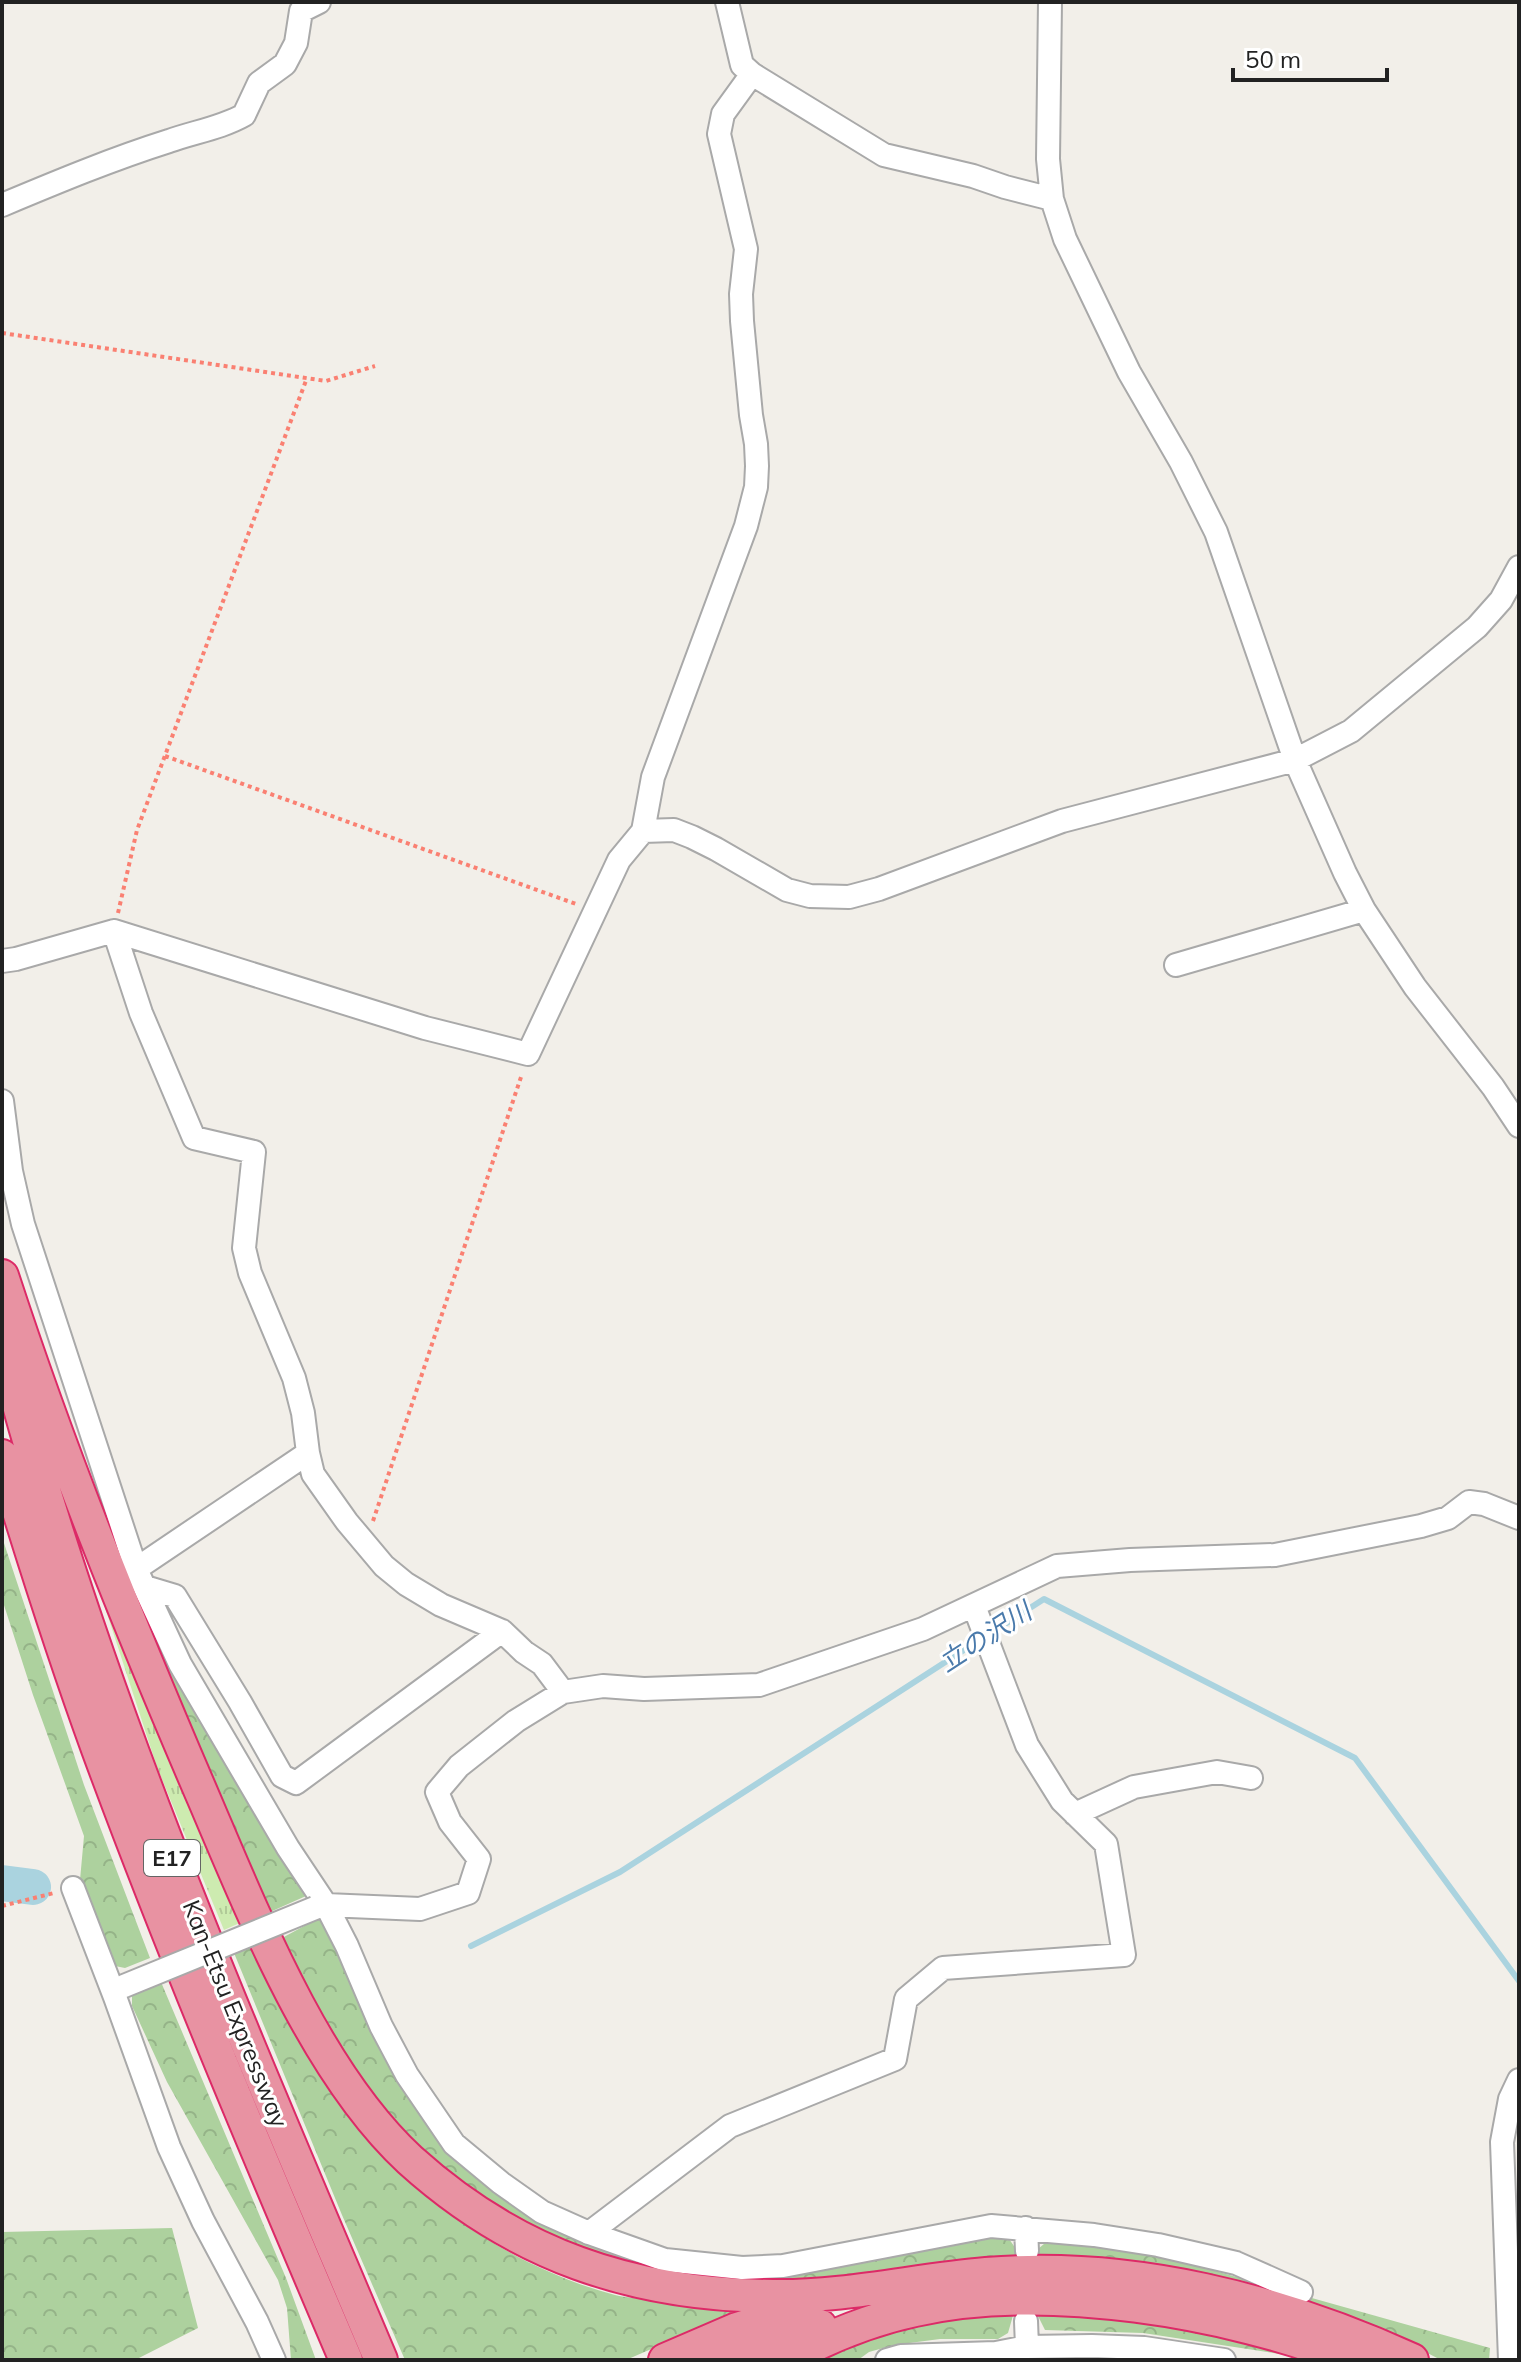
<svg xmlns="http://www.w3.org/2000/svg" width="1521" height="2362" viewBox="0 0 1521 2362" font-family="Mulish,'Noto Sans JP',sans-serif">
	<defs>
		<pattern id="grass-tufts" width="24" height="20" patternUnits="userSpaceOnUse" patternTransform="scale(2)"><rect width="24" height="20" fill="#cdebb0"/><path d="M3 7l-1-3M5 7V3M7 7l1-3M15 17l-1-3M17 17v-4M19 17l1-3" fill="none" stroke="#b0c997"/></pattern>
		<pattern id="forest-crowns" width="20" height="18" patternUnits="userSpaceOnUse" patternTransform="scale(2)"><rect width="20" height="18" fill="#add19e"/><path d="M2 6a3 3 0 1 1 6 0M12 15a3 3 0 1 1 6 0" fill="none" stroke="#95b388"/></pattern>
	</defs>
	<rect width="100%" height="100%" fill="#f2efe9"/>
	<!-- grass -->
	<path fill="url(#grass-tufts)" d="M83 1540 242 1922 224 1930 157 1767Z"/>
	<!-- forest -->
	<path fill="url(#forest-crowns)" d="M2 1537 84 1785 150 1958 125 1968 115 1966 80 1880 84 1836 33 1695 2 1599Z
		M162 1646 256 1815 306 1896 270 1912 230 1825 158 1649Z
		M319 1918 488 2180 694 2271 989 2234 1007 2236 1016 2249V2260L917 2266 810 2280 697 2279 583 2252 478 2199 396 2125 364 2085 331 2035 282 1938Z
		M251 1945C277 1998 304 2056 339 2104 405 2194 507 2266 615 2295 626 2298 639 2298 651 2300 683 2305 715 2306 748 2307L626 2360H405L342 2215 234 1953Z
		M161 1982 286 2278 316 2360H291L287 2308 278 2280 167 2082 132 2006V1996Z
		M172 2228 198 2328 135 2360H2V2232Z
		M1051 2238 1151 2253 1490 2348 1489 2360H1441L1404 2341 1038 2257V2249Z
		M1014 2312 1008 2333 998 2339H940L894 2345 869 2352 858 2360H817L880 2333 934 2320Z
		M1036 2312 1083 2314 1213 2332 1313 2360H1299L1286 2355 1143 2333 1045 2330Z"/>
	<g fill="none" stroke-linecap="round" stroke-linejoin="round">
		<!-- stream -->
		<path stroke="#aad3df" stroke-width="6" d="M991 1633 1044 1599 1355 1758 1519 1981
			M471 1946 620 1872 981 1639"/>
		<!-- river -->
		<path stroke="#aad3df" stroke-width="36" d="M2 1883 33 1887"/>
		<defs>
			<path id="minor" d="M727 2 742 65 752 74 884 155 973 176 1005 187 1052 199
				M1050 2 1048 159 1052 199 1065 239 1129 372 1181 462 1216 532 1295 760 1345 873 1364 910 1415 987 1493 1087 1519 1126
				M2 205C57 182 112 159 169 141 194 132 221 128 244 115L259 83 285 64 296 43 301 11 319 2
				M643 831 653 777 746 526 756 487 757 466 756 444 751 415 742 321 741 294 746 249 719 134 723 114 752 74
				M114 931 141 1013 194 1138 254 1152 244 1248 250 1273 294 1378 303 1413 308 1453 313 1474 347 1522 384 1566 406 1584 441 1605 502 1631 524 1652 542 1664 563 1692
				M2 961 16 959 114 931 425 1028 528 1054 619 860 643 831 674 830 692 837 716 849 787 890 810 896 849 897 879 889 1062 821 1295 760 1351 731 1477 627 1501 600 1519 567
				M1176 965 1364 910
				M2 1101 11 1171 23 1224 136 1569 180 1664 288 1848 326 1905 347 1946 381 2026 407 2075 454 2144 501 2183 542 2212 589 2233 665 2260 742 2268 783 2266 991 2226 1094 2235 1158 2245 1236 2263 1301 2292
				M136 1569 308 1453
				M145 1587 175 1596 240 1702 282 1776 296 1783 502 1631
				M1075 1814 1134 1787 1217 1772 1251 1778
				M73 1888 115 1997 169 2147 203 2221 257 2322 274 2360
				M315 1908 326 1905 420 1909 468 1893 479 1859 450 1822 437 1792 459 1766 516 1721 563 1692 603 1686 644 1689 759 1685 923 1629 1057 1566 1130 1560 1275 1555 1421 1526 1448 1518 1469 1502 1484 1504 1519 1518
				M1026 2228 1027 2251
				M589 2233 730 2126 895 2059 906 1999 943 1968 1124 1955 1106 1844 1062 1801 1027 1745 974 1606
				M1026 2321 1027 2347
				M887 2360 901 2356 996 2353 1027 2347 1092 2346 1144 2348 1224 2360
				M1510 2360 1502 2142 1510 2099 1519 2080"/>
			<path id="highway" d="M2 1276C60 1454 130 1627 204 1799 254 1916 316 2073 410 2160 515 2255 633 2295 773 2296 845 2297 915 2280 986 2274 1132 2262 1280 2300 1412 2360
				M2 1342C93 1694 240 2026 381 2360
				M2 1456C32 1555 63 1653 98 1749 174 1956 260 2158 346 2360
				M665 2360 737 2329 808 2307
				M719 2360 765 2343 820 2326
				M785 2360C827 2337 868 2320 915 2310 1043 2281 1230 2311 1350 2360"/>
		</defs>
		<!-- minor casing -->
		<use href="#minor" stroke="#a9a9a9" stroke-width="26"/>
		<!-- highway casing -->
		<use href="#highway" stroke="#dc2a67" stroke-width="36"/>
		<!-- path -->
		<path stroke="#fa8072" stroke-width="4" stroke-dasharray="4 4" stroke-linecap="butt" d="M2 333 326 381 375 366
			M165 756 576 904
			M118 913 137 830 307 378
			M373 1521 522 1074
			M2 1906 54 1893"/>
		<!-- minor -->
		<use href="#minor" stroke="#fff" stroke-width="22"/>
		<!-- highway -->
		<use href="#highway" stroke="#e892a2" stroke-width="32"/>
		<defs>
			<path id="minor-bridge" d="M124 1986 315 1908"/>
		</defs>
		<!-- minor-bridge casing -->
		<use href="#minor-bridge" stroke="#a9a9a9" stroke-width="26" stroke-linecap="butt"/>
		<!-- minor-bridge -->
		<use href="#minor-bridge" stroke="#fff" stroke-width="22"/>
	</g>
	<g text-anchor="middle" stroke-width="6" stroke-linejoin="round" paint-order="stroke">
		<!-- shield labels -->
		<rect fill="#fff" stroke="#646464" stroke-width="2" x="144" y="1840" width="56" height="36" rx="6"/>
		<g font-size="22" font-weight="bold" fill="#222">
			<text x="172" y="1866">E17</text>
		</g>
		<!-- street labels -->
		<g font-size="24" fill="#222" stroke="#fff">
			<text transform="translate(235 2014) rotate(68)" y="8">Kan-Etsu Expressway</text>
		</g>
		<!-- water labels -->
		<g font-size="26" font-style="italic" fill="#4a7aab" stroke="#fff">
			<text transform="translate(985 1637) rotate(-33)" y="9">立の沢川</text>
		</g>
	</g>
	<!-- border -->
	<rect width="1521" height="2362" fill="none" stroke="#222222" stroke-width="8"/>
	<!-- scale -->
	<path d="M1233 68v12h154v-12" fill="none" stroke="#222222" stroke-width="4"/>
	<text x="1245" y="68" font-size="24" fill="#222222" stroke="#ffffff" stroke-width="6" paint-order="stroke">50 m</text>
</svg>
